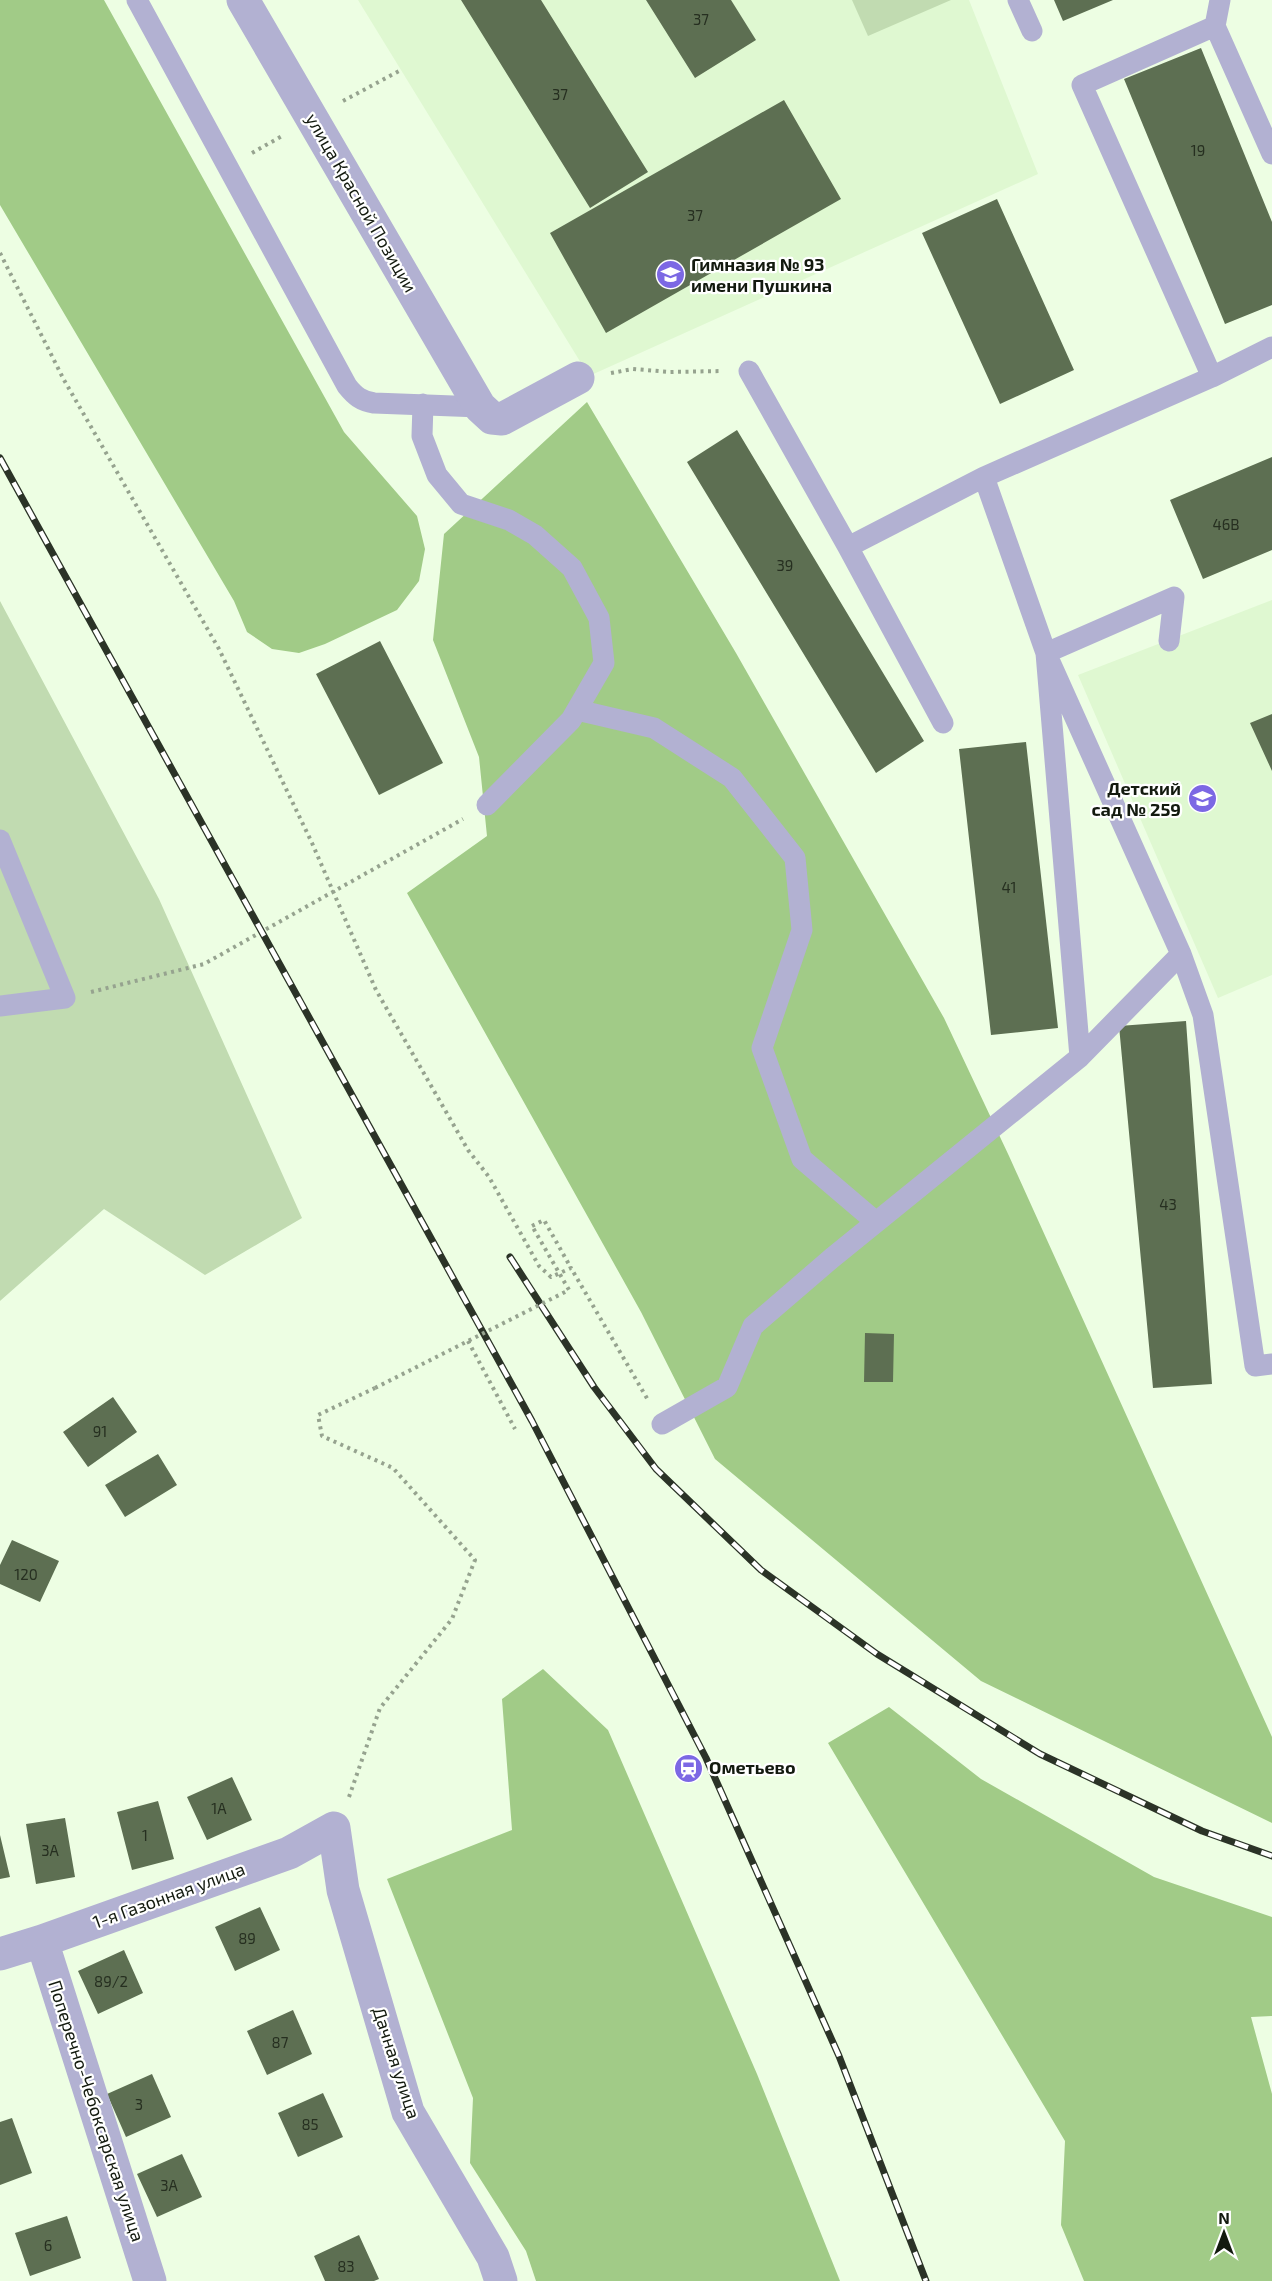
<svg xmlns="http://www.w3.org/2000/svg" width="1272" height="2281" viewBox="0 0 1272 2281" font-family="'Exo 2',sans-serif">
	<rect width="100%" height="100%" fill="#edfee3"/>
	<!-- built -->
	<path fill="#dff8d1" d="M358 0H969L1038 174 589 376Z
		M1272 600V975L1218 998 1078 675Z"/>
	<!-- green -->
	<path fill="#c1dbb1" d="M852 0H951L868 36Z
		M0 601 159 899 302 1218 205 1275 104 1209 0 1301Z"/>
	<!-- forest -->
	<path fill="#a1cb87" d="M0 0H104L344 432 417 516 425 549 419 581 397 610 325 644 299 653 272 649 247 632 234 601 0 205Z
		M587 402 736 653 944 1018 1009 1156 1272 1737V1823L981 1681 715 1459 641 1312 407 893 487 836 479 757 433 640 444 534Z
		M543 1669 608 1730 757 2074 840 2281H536L526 2251 470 2163 473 2098 387 1879 512 1830 502 1699Z
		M889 1707 981 1779 1154 1877 1272 1917V2016L1251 2017 1272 2094V2281H1084L1061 2225 1065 2141 828 1743Z"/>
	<!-- building -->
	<path fill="#5d6f52" d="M461 0H541L648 172 590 208Z
		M646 0H731L756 40 695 78Z
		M1054 0H1113L1063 21Z
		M1201 48 1272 222V305L1225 324 1124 79Z
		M784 100 841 199 606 333 550 233Z
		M997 199 1074 370 1000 404 922 233Z
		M737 430 924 741 876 773 687 462Z
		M1272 457V550L1203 579 1170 500Z
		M380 641 443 763 379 795 316 674Z
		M1272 714V771L1250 723Z
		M1026 742 1058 1028 991 1035 959 749Z
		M1186 1021 1212 1384 1153 1388 1119 1026Z
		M865 1333 894 1334 893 1382H864Z
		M113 1397 137 1432 88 1467 63 1432Z
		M158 1454 177 1485 125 1517 105 1485Z
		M12 1540 59 1561 40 1602 0 1584V1565Z
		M232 1777 252 1820 207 1840 187 1797Z
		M158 1801 174 1859 132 1870 117 1812Z
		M65 1818 75 1877 36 1884 26 1824Z
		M0 1835 10 1877 0 1879Z
		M260 1907 280 1950 235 1971 215 1927Z
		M124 1950 143 1993 98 2014 78 1971Z
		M293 2010 312 2054 267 2075 247 2031Z
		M152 2074 171 2117 126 2137 107 2094Z
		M323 2093 343 2137 298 2157 278 2113Z
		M12 2118 32 2173 0 2185V2122Z
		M182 2154 202 2197 157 2217 137 2174Z
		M67 2216 81 2258 30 2276 15 2233Z
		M359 2235 379 2279 374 2281H325L314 2256Z"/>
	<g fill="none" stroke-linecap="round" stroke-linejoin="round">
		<!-- path -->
		<path stroke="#96a38f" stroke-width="4" stroke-dasharray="3 4.5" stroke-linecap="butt" d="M343 101 401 70
			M252 153 282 136
			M0 253 64 380 219 649 312 843 376 990 468 1150 489 1177 539 1266 551 1277 571 1268 648 1400
			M611 373 633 369 670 372 723 371
			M91 992 204 964 463 819
			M532 1226 544 1220 571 1268
			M468 1341 515 1429
			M349 1797 380 1708 452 1619 475 1560 393 1468 322 1436 318 1415 375 1388"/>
		<!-- service -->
		<path stroke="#b2b1d2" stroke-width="21" d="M137 0 347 386C355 396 361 401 374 403L480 407
			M1018 0 1032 31
			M1215 26 1220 0
			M1272 154 1215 26 1082 85 1212 377 984 477 1046 653 1181 954 1203 1015 1255 1366 1272 1364
			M749 371 848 547 943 723
			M1212 377 1272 347
			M423 404 422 436 437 475 461 504 509 520 535 535 572 568 599 618 604 663 571 720 487 805
			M848 547 984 477
			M577 710 654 728 732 778 795 858 802 930 762 1048 802 1159 876 1222
			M0 840 65 998 0 1006
			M1080 1057 1046 653 1174 597 1169 641
			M662 1424 727 1387 753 1326 832 1258 1080 1057 1181 954"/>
		<!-- minor -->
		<path stroke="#b2b1d2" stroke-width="33" d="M243 0 480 407 492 418 502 419 578 378
			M42 1941 150 2281
			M0 1954 42 1941 289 1853 334 1828 343 1890 408 2112 493 2257 501 2281"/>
		<defs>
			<path id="rail" d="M0 458 532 1421 706 1758 839 2056 926 2281
				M510 1257 594 1387 656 1469 761 1570 877 1654 1040 1754 1202 1831 1272 1856"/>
		</defs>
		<!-- rail casing -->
		<use href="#rail" stroke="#2b3327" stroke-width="7"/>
		<!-- rail -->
		<use href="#rail" stroke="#fff" stroke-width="4.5" stroke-dasharray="14" stroke-linecap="butt"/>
		<!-- path-bridge -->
		<path stroke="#96a38f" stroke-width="4" stroke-dasharray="3 4.5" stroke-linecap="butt" d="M375 1388 569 1290 532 1226"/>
	</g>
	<!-- icons -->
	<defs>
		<symbol id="school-disc" viewBox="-11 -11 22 22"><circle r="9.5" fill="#7c68e4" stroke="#fff"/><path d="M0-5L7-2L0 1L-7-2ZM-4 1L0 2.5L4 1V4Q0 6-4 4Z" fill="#fff"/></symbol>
		<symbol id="station-disc" viewBox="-11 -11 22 22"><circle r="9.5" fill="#7c68e4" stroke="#fff"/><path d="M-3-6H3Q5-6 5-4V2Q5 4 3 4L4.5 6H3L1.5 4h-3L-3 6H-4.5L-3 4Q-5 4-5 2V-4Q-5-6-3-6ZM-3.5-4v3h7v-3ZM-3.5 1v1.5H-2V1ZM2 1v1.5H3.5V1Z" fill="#fff"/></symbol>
	</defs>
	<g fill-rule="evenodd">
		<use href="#school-disc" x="654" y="258" width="33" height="33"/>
		<use href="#school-disc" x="1186" y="782" width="33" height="33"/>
		<use href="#station-disc" x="672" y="1752" width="33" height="33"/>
	</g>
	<g text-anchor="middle" stroke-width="4.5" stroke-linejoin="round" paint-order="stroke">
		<!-- number labels -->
		<g font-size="15" fill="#262f20">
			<text x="701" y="25">37</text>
			<text x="560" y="100">37</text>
			<text x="1198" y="156">19</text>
			<text x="695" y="221">37</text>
			<text x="1226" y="530">46В</text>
			<text x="785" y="571">39</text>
			<text x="1009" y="893">41</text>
			<text x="1168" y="1210">43</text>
			<text x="100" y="1437">91</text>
			<text x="26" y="1580">120</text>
			<text x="219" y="1814">1А</text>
			<text x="145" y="1841">1</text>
			<text x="50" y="1856">3А</text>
			<text x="247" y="1944">89</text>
			<text x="111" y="1987">89/2</text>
			<text x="280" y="2048">87</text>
			<text x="139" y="2110">3</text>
			<text x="310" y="2130">85</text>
			<text x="169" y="2191">3А</text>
			<text x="48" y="2251">6</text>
			<text x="346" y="2272">83</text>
		</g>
		<!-- street labels -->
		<g font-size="18" fill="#131a0f" stroke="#fff">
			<text transform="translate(361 203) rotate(60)" y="6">улица Красной Позиции</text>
			<text transform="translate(169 1896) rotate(-20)" y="6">1-я Газонная улица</text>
			<text transform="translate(396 2063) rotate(72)" y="6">Дачная улица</text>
			<text transform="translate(96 2111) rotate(72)" y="6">Поперечно-Чебоксарская улица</text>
		</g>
		<!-- poi labels -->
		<g font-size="18" font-weight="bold" fill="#131a0f" stroke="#fff" text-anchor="start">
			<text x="691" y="271">Гимназия № 93<tspan x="691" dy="21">имени Пушкина</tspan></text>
			<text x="1181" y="795" text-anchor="end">Детский<tspan x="1181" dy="21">сад № 259</tspan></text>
			<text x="709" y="1774">Ометьево</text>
		</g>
	</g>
	<!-- north arrow -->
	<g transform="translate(1224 2233)" stroke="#ffffff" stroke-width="4.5" paint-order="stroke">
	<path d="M0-4.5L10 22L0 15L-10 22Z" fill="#131a0f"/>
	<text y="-9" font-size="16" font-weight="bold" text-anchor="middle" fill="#131a0f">N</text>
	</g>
</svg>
